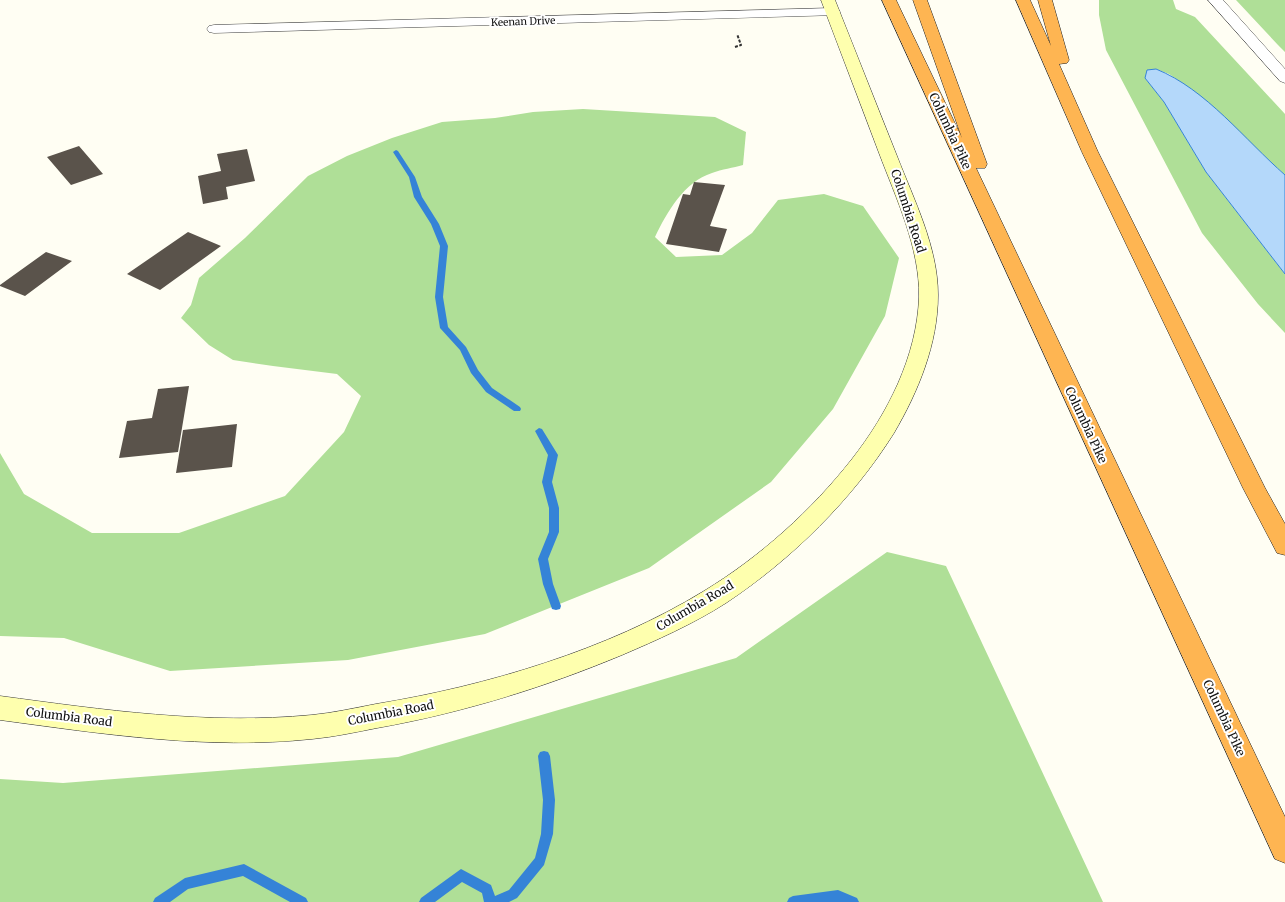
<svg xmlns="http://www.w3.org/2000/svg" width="1285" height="902" viewBox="0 0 1285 902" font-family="Merriweather,serif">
	<rect width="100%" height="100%" fill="#fffef3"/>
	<!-- forest -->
	<path fill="#afdf97" d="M1099 0H1173L1176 9 1195 17 1285 114V175L1192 90 1169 74 1156 69 1145 78 1164 102 1206 172 1285 274V333L1258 304 1202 233 1106 50 1099 15Z
		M1236 0H1285V52L1278 45Z
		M583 109 715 117 746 132 743 165C733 168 722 169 712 173 684 182 667 212 655 237L676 257 722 255 752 233 778 200 824 194 863 206 899 258 885 316 833 409 771 482 649 568 485 634 348 660 170 671 64 638 0 636V453L24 494 92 533H179L285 496 344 432 361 396 337 374 273 366 233 360 209 345 181 318 191 305 199 278 245 238 308 176 347 156 392 138 442 122 495 118 533 112Z
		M887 552 946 566 1103 902H0V779L63 783 398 757 736 658Z"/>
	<!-- water -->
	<path fill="#b4d8fa" stroke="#3583d7" d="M1156 69C1206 89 1245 140 1285 175V274L1206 172 1164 102 1145 78 1147 70Z"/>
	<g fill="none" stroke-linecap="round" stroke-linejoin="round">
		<!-- stream -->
		<path fill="#3583d7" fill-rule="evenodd" d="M396 150 398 151 415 177 422 197 439 224 448 246 443 297 448 327 466 347 478 370 492 388 520 407 521 409 520 411H514L486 392 471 373 460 350 440 328 435 297 440 246 431 224 414 197 409 177 393 152Z
			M539 428 542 429 558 455 552 482 559 508V532L548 559 553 584 561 606 560 609 556 610 552 609 551 606 543 584 538 559 549 532V508L542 482 548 455 535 431Z
			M544 751 548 752 550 756 555 800 553 834 544 865 517 898 509 902H484L482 893 462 882 435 902H419L421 898 461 869 491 885 495 896 509 890 535 858 541 834 543 800 538 756 540 752Z
			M244 864 306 898 308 902H290L243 876 188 889 170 902H153L155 898 185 878Z
			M838 890 857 898 859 902H787L789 898 793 896Z"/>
	</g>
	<!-- building -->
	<path fill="#5a534b" d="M79 146 103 174 71 185 47 157Z
		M247 149 255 181 226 187 228 199 203 204 198 176 221 171 217 154Z
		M694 182 725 185 710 226 727 229 719 252 666 244 683 194 690 195Z
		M188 232 221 246 160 290 127 274Z
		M46 252 72 261 25 296 0 286V285Z
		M189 386 178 452 119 458 127 421 152 418 158 389Z
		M237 424 232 467 176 473 183 430Z"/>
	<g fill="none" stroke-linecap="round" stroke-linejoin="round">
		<defs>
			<path id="street" d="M1208 0H1223L1285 69V83L1280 81Z
				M833 8 838 9 840 12 838 15 214 33 209 32 207 29 209 26 214 25Z"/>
			<path id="secondary" d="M821 0H835C856 52 876 104 897 156 914 200 938 247 938 295 938 344 918 392 894 433 852 500 792 559 726 603 693 624 657 640 622 655 543 688 461 713 377 728 356 732 334 737 312 739 207 750 104 734 0 720V696C104 710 207 725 312 715 333 713 355 708 376 704 486 686 608 650 704 591 760 557 812 510 852 459 888 413 917 356 919 297 920 248 896 198 879 153 860 102 840 51 821 0Z"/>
			<path id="highway" d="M882 0H896L962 138 913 0H927L987 164 985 168H976L1285 817V863L1275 859Z
				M1016 0H1030L1051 46 1038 0H1052L1069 60 1067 63 1059 64 1098 152 1265 488 1285 524V555L1277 553 1243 488 1082 152Z"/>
		</defs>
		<!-- street casing -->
		<use href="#street" stroke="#434343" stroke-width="1"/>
		<!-- secondary casing -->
		<use href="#secondary" stroke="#323232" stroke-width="1"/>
		<!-- highway casing -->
		<use href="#highway" stroke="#212121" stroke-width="1"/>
		<!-- path -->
		<path stroke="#323232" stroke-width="2" stroke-dasharray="3 1.5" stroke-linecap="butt" d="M735 47 741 45 737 34"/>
		<!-- street -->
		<use href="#street" fill="#fff" fill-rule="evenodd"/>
		<!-- secondary -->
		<use href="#secondary" fill="#feffae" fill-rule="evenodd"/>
		<!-- highway -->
		<use href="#highway" fill="#feb552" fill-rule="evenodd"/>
	</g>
	<g text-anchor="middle" stroke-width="4" stroke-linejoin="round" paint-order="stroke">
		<!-- far-street labels -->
		<g font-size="10" fill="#101010" stroke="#fff">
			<text transform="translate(523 21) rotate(-2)" y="4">Keenan Drive</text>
		</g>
		<!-- street labels -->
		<g font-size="12" fill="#101010" stroke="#fff">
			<text transform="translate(950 131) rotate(65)" y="4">Columbia Pike</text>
			<text transform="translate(908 211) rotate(72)" y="4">Columbia Road</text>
			<text transform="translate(1086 425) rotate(65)" y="4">Columbia Pike</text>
			<text transform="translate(695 606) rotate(-30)" y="4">Columbia Road</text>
			<text transform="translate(391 713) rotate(-11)" y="4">Columbia Road</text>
			<text transform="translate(69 717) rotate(7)" y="4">Columbia Road</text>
			<text transform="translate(1224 718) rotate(65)" y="4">Columbia Pike</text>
		</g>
	</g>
</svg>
